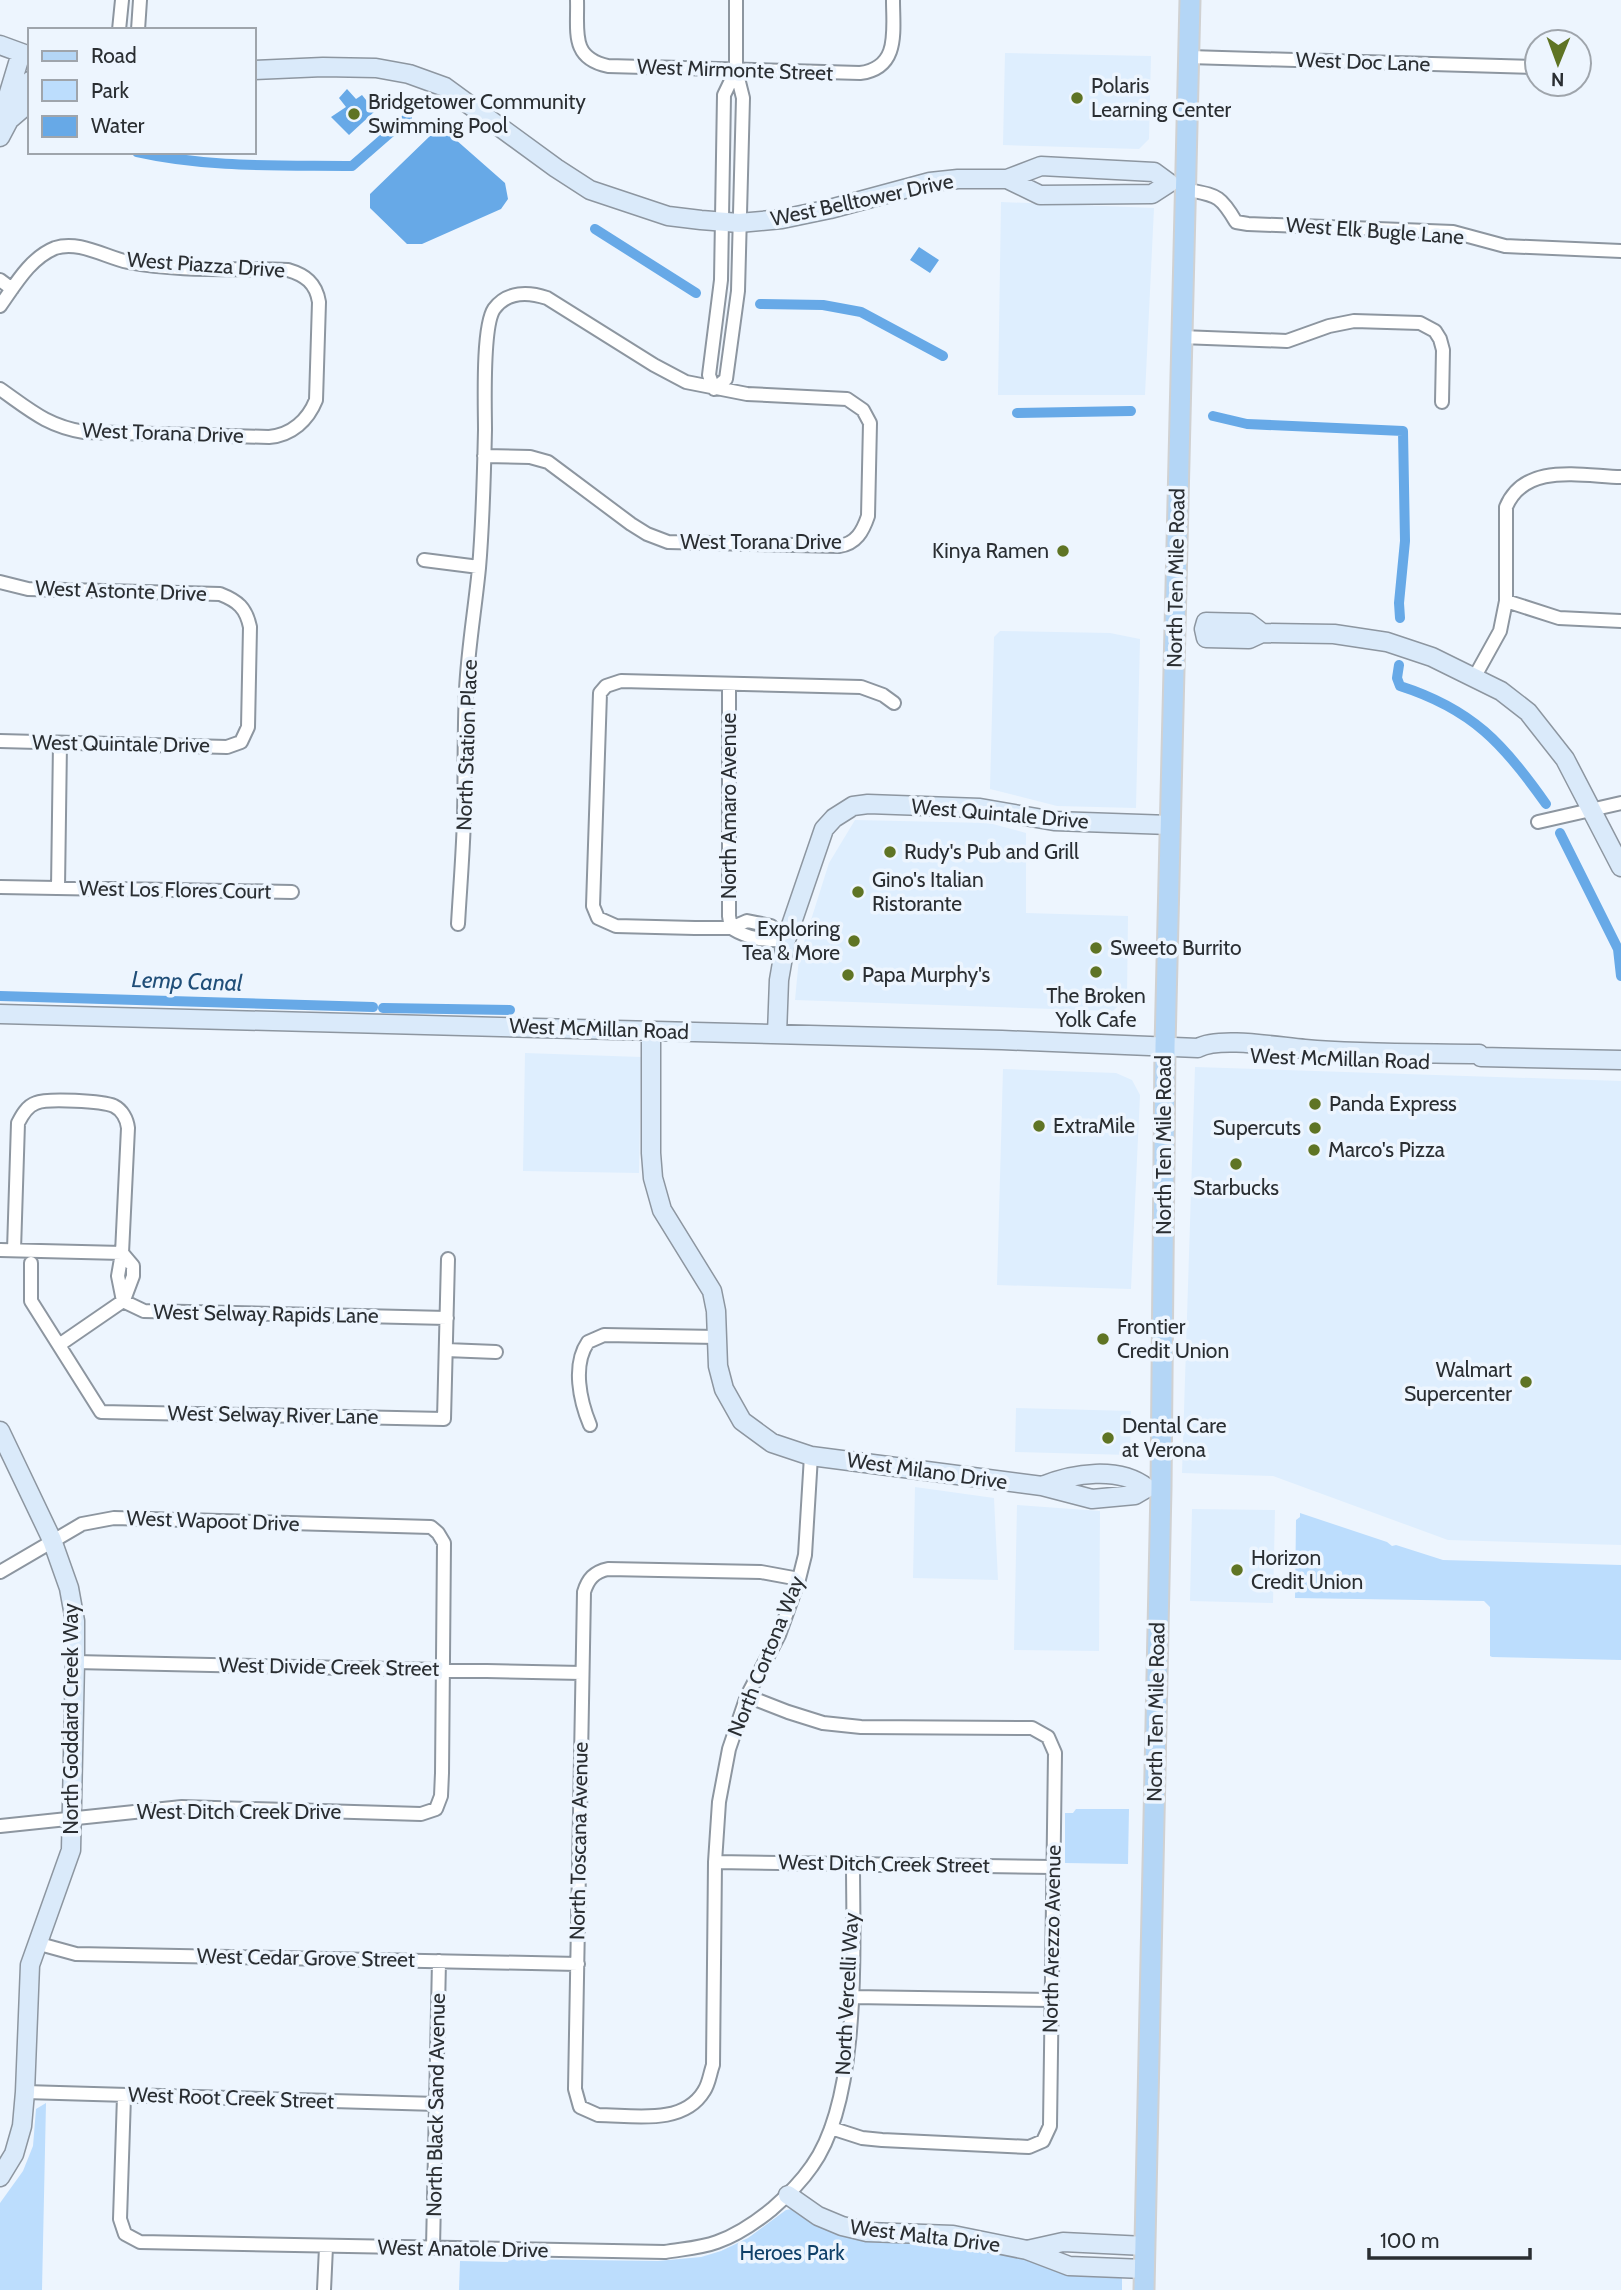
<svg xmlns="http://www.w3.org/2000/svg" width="1621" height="2290" viewBox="0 0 1621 2290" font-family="Cabin,sans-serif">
	<rect width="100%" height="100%" fill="#edf5fe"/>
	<!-- built -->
	<path fill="#deeefe" d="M1005 53 1151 56 1149 139 1139 149 1003 145Z
		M1001 202 1154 208 1145 395H998Z
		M1000 631 1110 633 1140 639 1136 808 1057 806 990 789 994 637Z
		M855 820 989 823 1026 833V913L1128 916 1127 997 1113 1011 795 1000 799 958 829 863Z
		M525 1053 641 1057 639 1173 523 1171Z
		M1195 1067 1621 1081V1545L1448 1540 1273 1476 1182 1473Z
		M1003 1069 1116 1073 1132 1080 1140 1095 1131 1289 997 1285Z
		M1016 1408 1131 1411 1130 1455 1015 1452Z
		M915 1487 994 1498 998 1580 913 1578Z
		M1017 1505 1100 1511 1099 1651 1014 1650Z
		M1192 1509 1275 1510 1273 1603 1190 1601Z"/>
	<!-- green -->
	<path fill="#bcddfd" d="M1300 1513 1387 1542 1392 1546 1396 1545 1443 1560 1621 1565V1660L1492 1657 1490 1656V1607L1484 1601 1295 1598 1296 1520 1300 1517Z
		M1076 1809H1129L1128 1864 1065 1863V1813H1073Z
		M46 2103 42 2290H0V2203L23 2171 33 2146 36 2109Z
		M792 2209 824 2229 844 2236 976 2246 1009 2254 1053 2269 1122 2275V2290H459L460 2261 508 2262 509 2259 658 2261 701 2257 721 2251 748 2238 786 2210Z"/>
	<!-- water -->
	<path fill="#67a9e7" d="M347 89 356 99 362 95 375 111 349 135 331 117 346 107 339 98Z
		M447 132 505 183 508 199 501 209 422 244H407L370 208V194L431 135Z
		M919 247 939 260 930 273 910 260Z"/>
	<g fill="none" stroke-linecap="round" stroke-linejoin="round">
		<!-- canal -->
		<path stroke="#67a9e7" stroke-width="10" d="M137 152C208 168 280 165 352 166L407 118
			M595 229 696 293
			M760 304 823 305 861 312 943 356
			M1017 413 1131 411
			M1213 416 1247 424 1403 431 1405 541 1399 603 1400 618
			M1399 665 1397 678 1400 686C1472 709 1504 744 1546 804
			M1560 833 1618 949 1621 976
			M0 996 373 1007
			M383 1008 510 1010"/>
		<defs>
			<path id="street" d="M577 0C578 31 570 58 608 66L860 73C900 68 893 31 893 0
				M736 0V70L743 98 738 291 726 379 714 389 709 375 721 280 724 95 736 70
				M119 30 122 0
				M138 30 140 0
				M1189 57 1537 67
				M1184 189C1216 196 1219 193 1236 222L1248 224 1453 232 1505 246 1621 251
				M0 280 12 289
				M0 306C15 285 30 258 55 248 79 240 105 257 128 262 180 272 236 268 288 270 305 275 316 283 319 302L316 400C308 420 292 435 269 437L84 432C47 426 30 410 0 389
				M1181 337 1287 341 1329 326 1354 321 1420 323 1435 331 1440 339 1443 350 1442 402
				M424 560 479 567
				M0 582 28 589 220 594C238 601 246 608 250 627L248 727 241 742 227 747 0 741
				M1506 601 1559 618 1621 621
				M1474 678 1500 631 1506 601V507C1525 462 1581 476 1621 477
				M729 684V916L731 928
				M1538 822 1621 803
				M0 887 292 892
				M58 888 60 743
				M458 924C460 889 463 853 464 818 465 775 464 732 466 690 468 649 475 609 479 568 483 522 484 476 485 430 485 405 482 327 494 309 507 291 529 292 547 298L654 365 686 382 747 394 847 399 863 410 870 423 868 516C863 531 856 544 839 546L668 542 647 534 631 524 548 462 530 457 484 456
				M731 928C749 939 765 941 786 940L771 926 747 921 731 928H695L616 926 598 918 593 906 600 693 606 686 621 681 861 687 883 695 894 703
				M0 1250 122 1253
				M14 1250 18 1123C22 1115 27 1106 36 1103 47 1098 103 1101 114 1106 122 1110 127 1119 128 1128L122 1253 118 1276 123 1301
				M122 1253 133 1266V1276L124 1300
				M31 1263V1301L101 1412 444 1419 448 1259
				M59 1345 123 1301 144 1311 447 1318
				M446 1350 496 1352
				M590 1425C580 1401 572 1365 588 1342L604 1335 717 1337
				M0 1572 82 1524 114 1518 431 1527 438 1533 444 1543 442 1773 441 1796 436 1809 421 1814 182 1807 0 1826
				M799 1579 761 1572 608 1569C594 1572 588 1579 584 1592L575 2089 580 2107 598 2115C632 2115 683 2126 704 2091 709 2084 710 2073 713 2065L715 1862 719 1802 729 1749 747 1696 779 1635 799 1579 805 1555 811 1456
				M75 1662 582 1673
				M747 1696 788 1712 823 1723 861 1727 1032 1728 1048 1737 1055 1753 1050 2126 1043 2141 1029 2147 882 2140 862 2138 831 2128
				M715 1862 1053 1867
				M36 1943 76 1954 578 1964
				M852 1997 1051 2000
				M25 2092 437 2104
				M124 2096 120 2219 125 2234 140 2242 665 2252C682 2249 701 2248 717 2242 737 2235 756 2222 772 2209 787 2196 801 2182 812 2166 861 2098 853 1946 853 1863
				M433 2248 439 1961
				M324 2290 326 2247"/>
			<path id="secondary" d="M0 45 30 56
				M254 70 323 67 376 68 409 74 445 87 556 168 590 190 668 216 701 220 739 223 782 219 830 209 930 182 958 179H1007L1041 166 1154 172 1169 183 1152 194 1040 195 1007 179
				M9 120 5 106 21 53
				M0 137 9 120 23 108 30 81
				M1206 622 1249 623 1262 633 1249 639 1206 638 1204 629Z
				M1262 633 1334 634 1387 642 1432 657 1501 691 1528 712 1565 759 1621 867
				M0 1014 1002 1040 1198 1048C1219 1036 1279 1047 1305 1049 1363 1054 1421 1053 1479 1054L1481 1057 1621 1060
				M651 1031V1153L653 1178 662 1210 712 1291 716 1311 718 1366 724 1389 742 1421 772 1443 811 1456 1042 1486 1092 1499 1135 1495 1147 1488C1119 1466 1073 1473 1042 1486
				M777 1034 779 980 786 940 824 829 834 818 853 806 868 804 980 808 1054 821 1170 825
				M0 1431 52 1540 69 1588 75 1621V1662L71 1850 30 1965 25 2092 22 2126 14 2154 0 2177
				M788 2195 818 2216 842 2226 867 2232 953 2235 1027 2250 1069 2266 1144 2269
				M1027 2250 1063 2242 1145 2246"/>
			<path id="primary" d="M1144 2290 1161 1488 1165 1047 1190 0"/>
		</defs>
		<!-- street casing -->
		<use href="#street" stroke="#8d96a0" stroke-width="16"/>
		<!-- secondary casing -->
		<use href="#secondary" stroke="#8d96a0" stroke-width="21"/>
		<!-- primary casing -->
		<use href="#primary" stroke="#d0d1d2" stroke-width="23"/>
		<!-- street -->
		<use href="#street" stroke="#fff" stroke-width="12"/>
		<!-- secondary -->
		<use href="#secondary" stroke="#daeafa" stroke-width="18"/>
		<!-- primary -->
		<use href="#primary" stroke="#b4d6f6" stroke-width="19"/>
	</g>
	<!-- markers -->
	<g fill="#5f7424" stroke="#edf5fe" stroke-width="2.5">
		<circle cx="1077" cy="98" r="7"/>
		<circle cx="354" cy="114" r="7"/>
		<circle cx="1063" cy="551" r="7"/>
		<circle cx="890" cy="852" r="7"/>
		<circle cx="858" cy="892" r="7"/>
		<circle cx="854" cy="941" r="7"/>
		<circle cx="1096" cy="948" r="7"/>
		<circle cx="1096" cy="972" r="7"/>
		<circle cx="848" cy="975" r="7"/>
		<circle cx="1315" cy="1104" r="7"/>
		<circle cx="1039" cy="1126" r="7"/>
		<circle cx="1315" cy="1128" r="7"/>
		<circle cx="1314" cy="1150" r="7"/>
		<circle cx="1236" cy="1164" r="7"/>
		<circle cx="1103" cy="1339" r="7"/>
		<circle cx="1526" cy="1382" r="7"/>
		<circle cx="1108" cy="1438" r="7"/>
		<circle cx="1237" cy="1570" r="7"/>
	</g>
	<g text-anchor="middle" stroke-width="7" stroke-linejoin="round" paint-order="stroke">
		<!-- street labels -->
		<g font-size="21" fill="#2a2e32" stroke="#edf5fe">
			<text transform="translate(1363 62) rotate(2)" y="7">West Doc Lane</text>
			<text transform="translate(735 70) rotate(2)" y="7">West Mirmonte Street</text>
			<text transform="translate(862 200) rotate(-12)" y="7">West Belltower Drive</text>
			<text transform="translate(1375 231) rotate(4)" y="7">West Elk Bugle Lane</text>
			<text transform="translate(206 265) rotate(4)" y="7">West Piazza Drive</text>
			<text transform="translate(163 433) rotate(2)" y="7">West Torana Drive</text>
			<text x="761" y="549">West Torana Drive</text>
			<text transform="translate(1176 578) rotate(-89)" y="7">North Ten Mile Road</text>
			<text transform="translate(121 591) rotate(2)" y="7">West Astonte Drive</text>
			<text transform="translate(121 744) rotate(1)" y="7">West Quintale Drive</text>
			<text transform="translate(467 745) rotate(-88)" y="7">North Station Place</text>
			<text transform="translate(729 806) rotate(-90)" y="7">North Amaro Avenue</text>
			<text transform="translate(1000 814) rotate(5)" y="7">West Quintale Drive</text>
			<text transform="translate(175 890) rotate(1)" y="7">West Los Flores Court</text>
			<text transform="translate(599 1029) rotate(2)" y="7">West McMillan Road</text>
			<text transform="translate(1340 1059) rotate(2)" y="7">West McMillan Road</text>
			<text transform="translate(1164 1145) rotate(-90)" y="7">North Ten Mile Road</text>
			<text transform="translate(266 1314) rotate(1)" y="7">West Selway Rapids Lane</text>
			<text transform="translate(273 1415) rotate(1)" y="7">West Selway River Lane</text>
			<text transform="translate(927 1471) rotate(8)" y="7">West Milano Drive</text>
			<text transform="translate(213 1521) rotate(2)" y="7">West Wapoot Drive</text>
			<text transform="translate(766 1656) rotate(-68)" y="7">North Cortona Way</text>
			<text transform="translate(329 1667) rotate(1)" y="7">West Divide Creek Street</text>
			<text transform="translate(1156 1712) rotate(-89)" y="7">North Ten Mile Road</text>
			<text transform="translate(71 1719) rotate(-90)" y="7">North Goddard Creek Way</text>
			<text x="239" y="1819">West Ditch Creek Drive</text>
			<text transform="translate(579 1841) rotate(-89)" y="7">North Toscana Avenue</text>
			<text transform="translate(884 1864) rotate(1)" y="7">West Ditch Creek Street</text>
			<text transform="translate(1052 1939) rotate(-89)" y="7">North Arezzo Avenue</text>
			<text transform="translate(306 1958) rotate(1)" y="7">West Cedar Grove Street</text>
			<text transform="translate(847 1994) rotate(-87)" y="7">North Vercelli Way</text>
			<text transform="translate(231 2098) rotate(2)" y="7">West Root Creek Street</text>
			<text transform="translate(436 2105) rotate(-89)" y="7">North Black Sand Avenue</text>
			<text transform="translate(925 2236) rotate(7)" y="7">West Malta Drive</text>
			<text transform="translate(463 2249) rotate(1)" y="7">West Anatole Drive</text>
		</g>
		<!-- poi labels -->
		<g font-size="21" fill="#2a2e32" stroke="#edf5fe" text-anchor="start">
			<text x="1091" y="93">Polaris<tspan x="1091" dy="24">Learning Center</tspan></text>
			<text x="368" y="109">Bridgetower Community<tspan x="368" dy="24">Swimming Pool</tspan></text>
			<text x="1049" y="558" text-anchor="end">Kinya Ramen</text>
			<text x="904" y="859">Rudy's Pub and Grill</text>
			<text x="872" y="887">Gino's Italian<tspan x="872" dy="24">Ristorante</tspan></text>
			<text x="840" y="936" text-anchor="end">Exploring<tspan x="840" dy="24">Tea &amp; More</tspan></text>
			<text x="1110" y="955">Sweeto Burrito</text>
			<text x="862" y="982">Papa Murphy's</text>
			<text x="1096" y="1003" text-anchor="middle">The Broken<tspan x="1096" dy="24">Yolk Cafe</tspan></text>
			<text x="1329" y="1111">Panda Express</text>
			<text x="1053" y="1133">ExtraMile</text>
			<text x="1301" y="1135" text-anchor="end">Supercuts</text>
			<text x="1328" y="1157">Marco's Pizza</text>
			<text x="1236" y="1195" text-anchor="middle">Starbucks</text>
			<text x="1117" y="1334">Frontier<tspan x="1117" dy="24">Credit Union</tspan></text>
			<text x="1512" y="1377" text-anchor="end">Walmart<tspan x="1512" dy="24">Supercenter</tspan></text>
			<text x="1122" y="1433">Dental Care<tspan x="1122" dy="24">at Verona</tspan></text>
			<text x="1251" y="1565">Horizon<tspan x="1251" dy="24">Credit Union</tspan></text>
		</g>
		<!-- park labels -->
		<g font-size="21" fill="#104169" stroke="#edf5fe">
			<text x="792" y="2260">Heroes Park</text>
		</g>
		<!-- water labels -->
		<g font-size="23" font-style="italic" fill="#204e78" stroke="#edf5fe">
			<text transform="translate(187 981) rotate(2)" y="8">Lemp Canal</text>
		</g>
	</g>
	<!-- legend -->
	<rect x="28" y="28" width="228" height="126" fill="#edf5fe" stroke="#9fa5ac" stroke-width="2"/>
	<rect x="42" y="51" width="35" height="10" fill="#b4d6f6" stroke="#9fa5ac" stroke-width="2"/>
	<text x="91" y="63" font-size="21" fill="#2a2e32">Road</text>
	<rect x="42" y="80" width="35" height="21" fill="#bcddfd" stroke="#9fa5ac" stroke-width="2"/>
	<text x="91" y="98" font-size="21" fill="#2a2e32">Park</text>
	<rect x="42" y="116" width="35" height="21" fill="#67a9e7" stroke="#9fa5ac" stroke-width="2"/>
	<text x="91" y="133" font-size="21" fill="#2a2e32">Water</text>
	<!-- north arrow -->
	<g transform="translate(1558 63) rotate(181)"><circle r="33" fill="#edf5fe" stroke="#9fa5ac" stroke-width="2"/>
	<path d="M0-5L12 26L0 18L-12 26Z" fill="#5f7424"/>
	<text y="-10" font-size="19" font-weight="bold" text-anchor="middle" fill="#2a2e32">N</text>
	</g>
	<!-- scale -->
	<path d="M1369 2248v10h161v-10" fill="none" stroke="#2a2e32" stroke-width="3.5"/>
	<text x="1380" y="2248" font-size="21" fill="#2a2e32" stroke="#edf5fe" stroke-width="5" paint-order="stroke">100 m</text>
</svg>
